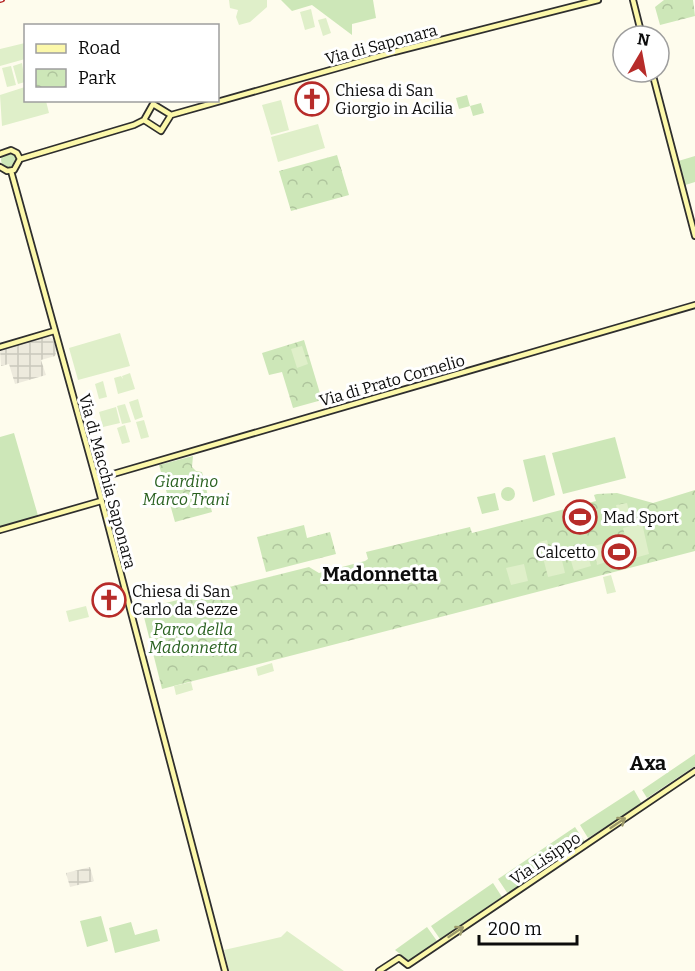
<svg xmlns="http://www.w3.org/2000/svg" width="695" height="971" viewBox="0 0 695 971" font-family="Bitter,serif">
	<defs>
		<pattern id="park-crowns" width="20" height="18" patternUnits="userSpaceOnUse" patternTransform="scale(1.5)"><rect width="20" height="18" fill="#cde7b8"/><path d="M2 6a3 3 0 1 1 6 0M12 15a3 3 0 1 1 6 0" fill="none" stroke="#afc59d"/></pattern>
		<pattern id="plaza-grid" width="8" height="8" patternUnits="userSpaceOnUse" patternTransform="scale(1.5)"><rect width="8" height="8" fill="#edeadd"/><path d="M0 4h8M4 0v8" fill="none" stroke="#cac8bc"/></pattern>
	</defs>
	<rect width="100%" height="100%" fill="#fefced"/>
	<!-- grass -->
	<path fill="#cde7b8" d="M281 0H373L376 18 352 24V35L312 5 292 11Z
		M467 95 470 106 481 103 484 113 473 116 470 106 459 109 456 98Z
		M1 160a8 8 0 1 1 16 0a8 8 0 1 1-16 0Z
		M695 156V182L682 186 675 162Z
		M14 433 39 519 0 530V437Z
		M615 437 626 478 563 494 552 453Z
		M545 455 555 495 533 502 523 460Z
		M501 494a7 7 0 1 1 14 0a7 7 0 1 1-14 0Z
		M495 493 499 510 482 514 477 497Z
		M695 754V766L647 798 642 790Z
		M634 790 642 804 588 838 580 825Z
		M575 827 585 842 508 894 498 879Z
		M493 883 502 897 440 939 431 926Z
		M101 916 108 941 87 947 80 921Z
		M131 922 135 935 157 929 160 941 115 953 109 928Z
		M427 927 437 941 409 961 395 950Z"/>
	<!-- park -->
	<path fill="url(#park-crowns)" d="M664 0H693L695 16 660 25 655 7Z
		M337 155 349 195 291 211 279 171Z
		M304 340 322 400 293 408 282 372 269 375 262 353Z
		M193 456 192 467 196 471 202 472 212 512 175 522 159 465Z
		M695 490V551L162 689 142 609 309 567 319 573 365 561 368 559 366 552 470 527 472 533 596 501 594 495 597 494 617 493 653 503Z
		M304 525 307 538 330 532 336 554 266 572 257 537Z"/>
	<!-- pitch -->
	<path fill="#dfefc9" d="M229 0H267V7L250 22 239 25 236 17 238 10 230 8Z
		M311 9 315 27 305 30 300 12Z
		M326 18 331 33 323 36 318 20Z
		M25 43V59L0 66V49Z
		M22 63 25 82 18 84 13 66Z
		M11 66 16 85 7 87 2 68Z
		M25 87 26 100 46 101 49 113 2 126 0 95Z
		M281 100 289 130 271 135 262 105Z
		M318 124 325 148 278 162 271 137Z
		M120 333 130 366 78 380 69 348Z
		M302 346 308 364 297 368 291 349Z
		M130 373 135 389 118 394 114 378 121 376 123 379 122 376Z
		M103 381 107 397 99 399 95 384Z
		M138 399 143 417 135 420 129 402Z
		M125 404 131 422 122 424 117 406Z
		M116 407 120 423 103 427 99 412Z
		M144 420 149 437 141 439 136 422Z
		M125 425 130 442 122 444 117 428Z
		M627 503 632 523 621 526 616 505Z
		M642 523 649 554 631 559 623 528Z
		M547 540 551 558 561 556 565 573 548 577 539 542Z
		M622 540 627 560 616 563 611 543Z
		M602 544 606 562 597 565 593 546Z
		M586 549 591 566 574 571 569 554Z
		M524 564 528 581 511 585 506 568Z
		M611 575 616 592 607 594 603 577Z
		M86 606 89 617 69 622 66 611Z
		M272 663 274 671 258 676 256 668Z
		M191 682 193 690 176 695 174 686Z
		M287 931 344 971H229L224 950 281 937Z"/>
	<!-- plaza -->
	<path fill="url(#plaza-grid)" d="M47 336 53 339 57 350 55 356 41 360 46 375 15 384 9 364 1 366 0 350Z
		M90 867 94 881 70 887 66 873Z"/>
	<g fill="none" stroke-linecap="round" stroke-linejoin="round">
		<!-- stream -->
		<path stroke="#3d88c8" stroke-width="1.5" d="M284 427 330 414"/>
		<defs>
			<path id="secondary" d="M633 0 642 36
				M652 72 695 236
				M171 115 394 52 598 0
				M144 120 161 131 171 115
				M0 154 11 150 17 153 20 159 14 170 7 171 0 167
				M20 159 134 125 144 120 153 104 171 115
				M11 171 96 479 225 971
				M0 347 54 331
				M96 479 695 305
				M0 530 101 501
				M379 971 399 958 408 965 695 771"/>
		</defs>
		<!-- secondary casing -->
		<use href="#secondary" stroke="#2e2e2e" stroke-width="8"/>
		<!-- secondary -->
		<use href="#secondary" stroke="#fcf8aa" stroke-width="4.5"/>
		<defs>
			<path id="rail" d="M0 1 3 0"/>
		</defs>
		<!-- rail casing -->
		<use href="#rail" stroke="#b72c2a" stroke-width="4"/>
		<!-- rail -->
		<use href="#rail" stroke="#fff" stroke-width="1.5" stroke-dasharray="4.5" stroke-linecap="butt"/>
	</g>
	<!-- one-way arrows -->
	<defs><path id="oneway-shaft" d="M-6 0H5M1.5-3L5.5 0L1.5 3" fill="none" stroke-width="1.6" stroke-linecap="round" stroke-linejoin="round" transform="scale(1.5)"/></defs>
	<g stroke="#9c9a6b">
		<use href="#oneway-shaft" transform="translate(618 823) rotate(-34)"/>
		<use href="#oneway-shaft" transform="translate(456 932) rotate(-34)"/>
	</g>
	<!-- icons -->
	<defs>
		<symbol id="church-ring" viewBox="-11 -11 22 22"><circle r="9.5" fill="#fff" stroke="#b72c2a" stroke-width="1.5"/><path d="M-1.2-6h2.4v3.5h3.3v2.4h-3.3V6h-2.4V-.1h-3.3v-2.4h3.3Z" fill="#b72c2a"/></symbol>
		<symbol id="stadium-ring" viewBox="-11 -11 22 22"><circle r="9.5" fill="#fff" stroke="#b72c2a" stroke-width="1.5"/><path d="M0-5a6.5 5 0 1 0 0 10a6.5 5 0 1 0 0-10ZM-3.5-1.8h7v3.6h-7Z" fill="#b72c2a"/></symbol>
	</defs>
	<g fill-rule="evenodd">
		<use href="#church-ring" x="293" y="80" width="38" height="38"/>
		<use href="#stadium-ring" x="561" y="498" width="38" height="38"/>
		<use href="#stadium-ring" x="600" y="533" width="38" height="38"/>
		<use href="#church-ring" x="90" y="581" width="38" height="38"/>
	</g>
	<g text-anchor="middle" stroke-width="6" stroke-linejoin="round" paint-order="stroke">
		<!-- street labels -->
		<g font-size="16" fill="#0c0c0c" stroke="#fff">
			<text transform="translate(381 44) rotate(-15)" y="6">Via di Saponara</text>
			<text transform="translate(392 380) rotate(-16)" y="6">Via di Prato Cornelio</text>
			<text transform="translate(108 481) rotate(75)" y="6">Via di Macchia Saponara</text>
			<text transform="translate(545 858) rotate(-34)" y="6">Via Lisippo</text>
		</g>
		<!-- poi labels -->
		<g font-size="16" fill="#0c0c0c" stroke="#fff" text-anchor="start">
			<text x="335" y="96">Chiesa di San<tspan x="335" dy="18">Giorgio in Acilia</tspan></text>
			<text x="603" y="523">Mad Sport</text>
			<text x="596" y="558" text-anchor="end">Calcetto</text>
			<text x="132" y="597">Chiesa di San<tspan x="132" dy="18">Carlo da Sezze</tspan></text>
		</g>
		<!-- park labels -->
		<g font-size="16" font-style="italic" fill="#296120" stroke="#fff">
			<text x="186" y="487">Giardino<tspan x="186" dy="18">Marco Trani</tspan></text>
			<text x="193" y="635">Parco della<tspan x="193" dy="18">Madonnetta</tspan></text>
		</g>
		<!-- quarter labels -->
		<g font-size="20" font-weight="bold" fill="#0c0c0c" stroke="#fff">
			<text x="380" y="581">Madonnetta</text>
			<text x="648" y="770">Axa</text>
		</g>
	</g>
	<!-- legend -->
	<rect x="24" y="24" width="195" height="78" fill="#ffffff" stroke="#9e9e9e" stroke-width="1.5"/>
	<rect x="36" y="44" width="30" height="9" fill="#fcf8aa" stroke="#9e9e9e" stroke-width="1.5"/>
	<text x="78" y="54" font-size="18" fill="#0c0c0c">Road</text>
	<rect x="36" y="69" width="30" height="18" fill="url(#park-crowns)" stroke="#9e9e9e" stroke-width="1.5"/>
	<text x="78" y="84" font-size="18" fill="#0c0c0c">Park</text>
	<!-- north arrow -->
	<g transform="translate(641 54) rotate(10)"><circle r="28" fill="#ffffff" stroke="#9e9e9e" stroke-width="1.5"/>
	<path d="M0-4.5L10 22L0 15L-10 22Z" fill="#b72c2a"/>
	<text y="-9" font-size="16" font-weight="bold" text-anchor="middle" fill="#0c0c0c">N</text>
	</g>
	<!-- scale -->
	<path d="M479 935v9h98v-9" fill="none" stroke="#0c0c0c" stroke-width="3"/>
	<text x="488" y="935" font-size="18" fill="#0c0c0c" stroke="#ffffff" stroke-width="4.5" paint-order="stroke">200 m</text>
</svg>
